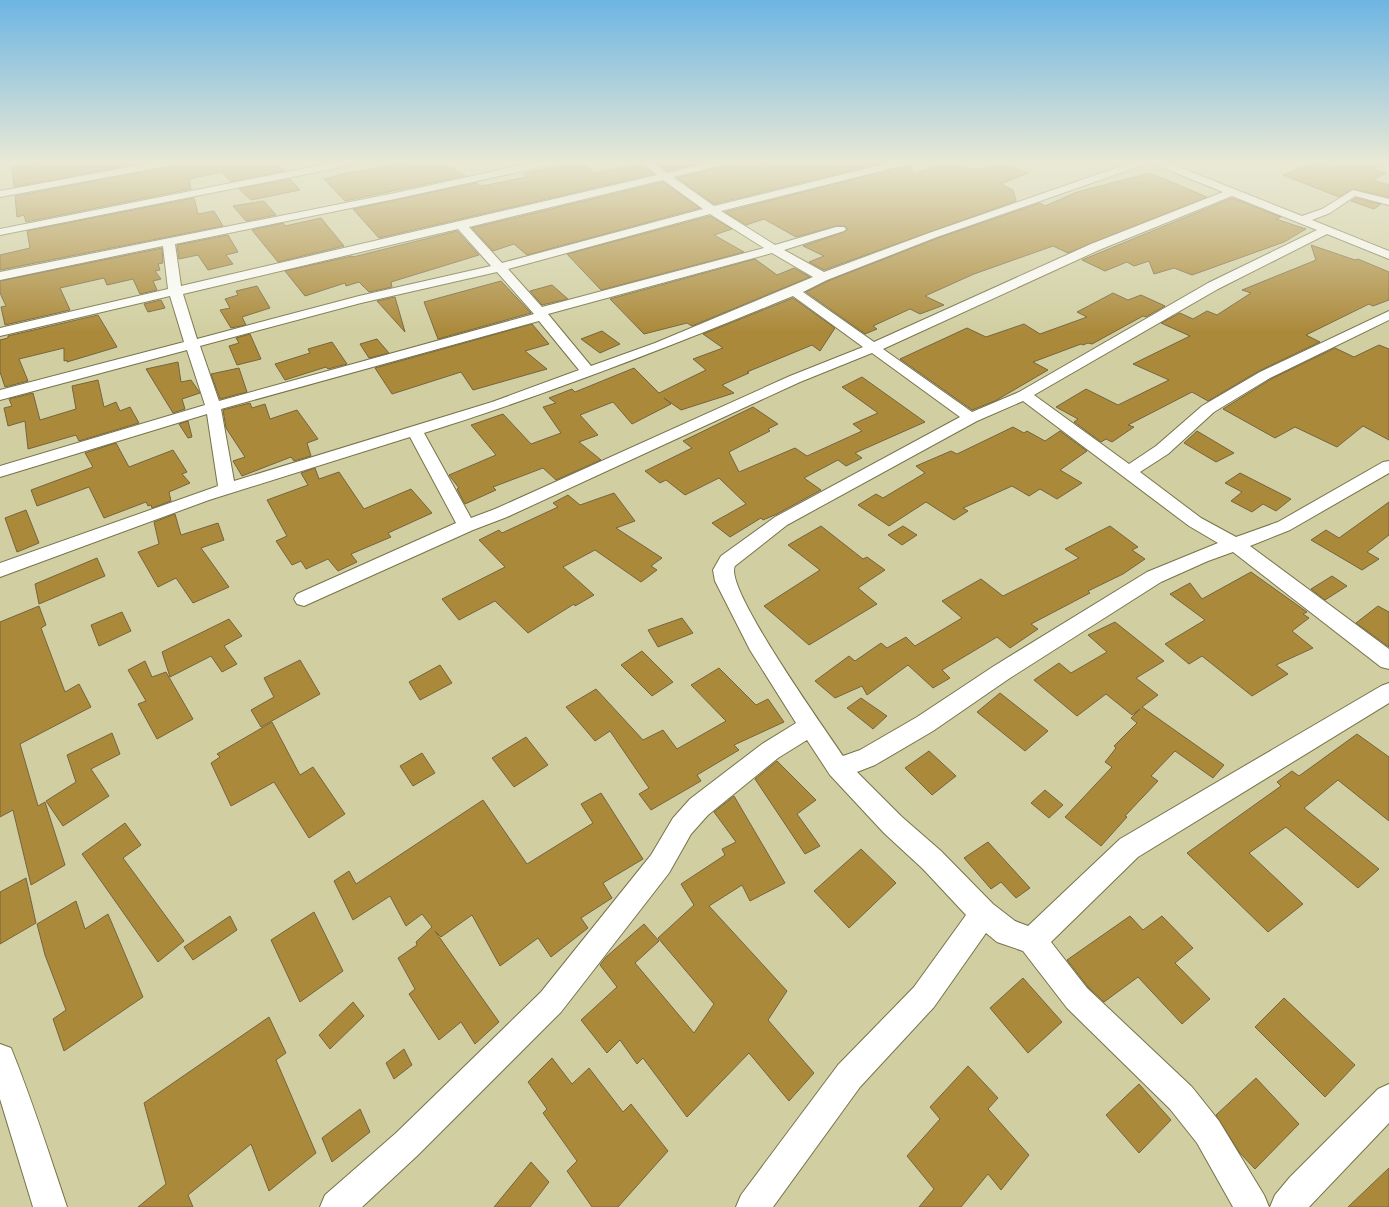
<svg xmlns="http://www.w3.org/2000/svg" width="1389" height="1207" viewBox="0 0 1389 1207" font-family="'Libre Baskerville',serif">
	<rect width="100%" height="100%" fill="#d1cfa1"/>
	<!-- building -->
	<path fill="#ab893a" stroke="#76643d" d="M36 163H143L14 187 12 167Z
		M173 163H277L284 171 231 182 221 172 189 179 191 189 26 222 24 215 17 217 15 196 167 167Z
		M402 163H443L465 176 345 201 324 179 353 171 356 172Z
		M572 163H580L596 173 642 163 654 174 379 238 353 209 476 183 482 186 527 177 523 174Z
		M656 163H701L667 171Z
		M725 163H883L714 204 677 178 723 166Z
		M907 163H911L913 174 944 163H956L976 170 1002 163 1028 173 1001 184 1013 190 1016 201 824 270 809 262 824 256 803 246 844 232 848 229 845 226H836L796 237 764 219 746 225 725 212 905 166Z
		M1314 163H1323L1336 167 1344 163H1384L1372 169 1386 173 1373 180 1389 185V197L1353 189 1339 197 1283 175Z
		M1150 173 1207 197 1068 253 1053 246 974 274 925 296 944 305 920 314 910 309 873 326 877 329 865 334 806 292 828 281 938 238 1040 203 1045 206 1077 192Z
		M290 179 300 190 251 200 239 189Z
		M663 182 700 208 527 255 514 244 493 251 472 228Z
		M194 198 198 214 214 211 223 226 0 270V255L30 248 27 231Z
		M1232 198 1281 217 1276 219 1306 229 1284 242 1192 275 1174 268 1154 274 1149 261 1134 266 1127 262 1105 271 1082 260Z
		M1355 198 1381 204 1374 209 1351 201Z
		M264 201 276 215 246 221 233 206Z
		M710 216 732 229 714 235 744 252 601 290 567 254Z
		M321 218 344 246 278 262 252 230 283 223 285 226Z
		M457 231 479 255 391 282 392 287 369 292 359 282 346 286 345 283 305 296 285 271 352 256 353 257Z
		M228 235 238 252 226 255 233 264 208 270 198 255 179 259 177 245Z
		M1311 245 1355 260 1358 259 1389 272V300L1373 306 1369 304 1306 335 1320 342 1259 371 1208 401 1192 392 1128 425 1134 427 1112 442 1106 439 1101 442 1074 422 1078 419 1056 407 1086 389 1118 405 1169 380 1133 364 1190 336 1161 323 1180 313 1193 319 1207 311 1217 315 1251 293 1242 290 1316 260Z
		M162 248 163 263 158 264 160 270 155 271 161 279 153 281 157 290 140 294 133 279 107 285 104 278 60 288 70 310 5 325 1 307 6 306 0 293V281Z
		M755 259 777 275 794 268 810 277 692 326 687 323 644 334 610 299Z
		M501 281 531 313 438 339 424 302Z
		M552 285 568 299 542 305 530 291Z
		M257 286 270 308 242 317 246 325 231 328 220 310 230 308 225 299 238 295 236 291Z
		M1113 293 1128 300 1141 295 1165 306 1146 317 1143 316 1092 344 1088 343 1083 345 1081 344 1033 362 1048 370 995 401 972 410 900 359 967 328 986 337 1024 324 1040 334 1087 317 1077 312Z
		M395 297 405 332 377 301Z
		M793 298 835 328 820 351 812 345 747 372 749 373 722 385 734 393 681 410 664 398 671 404 632 424 613 402 580 415 598 435 579 442 601 460 556 480 543 468 493 487 496 490 465 504 457 489 459 488 449 475 496 455 471 425 503 414 531 444 561 433 543 407 556 403 549 398 572 389 575 392 634 368 659 393 706 370 693 359 723 348 703 334Z
		M161 300 165 308 148 312 144 304Z
		M98 315 117 347 67 362V360L64 361V348L19 359 28 381 5 387 0 372V340L8 338V336Z
		M532 324 549 344 525 351 547 369 473 390 461 372 392 394 375 368Z
		M602 331 620 344 600 353 581 339Z
		M250 334 261 359 237 365 229 346 239 343 236 338Z
		M377 339 389 353 369 358 360 344Z
		M332 342 347 364 328 369 326 367 285 380 275 364 310 353 308 349Z
		M1379 345 1389 349V440L1363 426 1337 447 1295 427 1275 438 1223 409 1271 379 1335 348 1354 357Z
		M178 362 181 382 191 380 200 393 182 399 185 409 173 413 146 369Z
		M239 368 247 392 220 399 211 374Z
		M862 377 925 422 855 453 862 458 846 466 838 460 804 478 821 490 777 514 763 520 761 518 730 537 712 523 746 504 719 478 685 495 666 480 660 483 645 471 692 448 683 441 753 407 778 424 768 429 770 431 729 452 739 472 795 448 807 456 862 431 853 424 878 413 842 387Z
		M98 380 104 407 116 402 120 411 130 407 139 423 79 441 76 435 28 449 25 421 8 426 4 408 12 406 9 399 33 393 40 420 76 409 72 386Z
		M250 403 252 408 265 404 270 419 297 410 318 439 307 443 311 456 294 461 291 457 242 476 233 461 245 457 226 428 223 410Z
		M188 421 192 437 188 438 179 424Z
		M1013 427 1024 433 1027 431 1045 441 1060 431 1087 451 1060 470 1082 483 1057 499 1040 489 1029 496 1012 486 963 508 968 511 954 520 926 502 889 526 858 505 876 494 883 498 925 473 916 466 951 451 957 454Z
		M1197 431 1234 453 1216 462 1184 443Z
		M116 443 129 467 173 450 187 472 182 474 190 483 169 492 171 501 152 508 151 505 148 506 146 502 104 518 89 487 37 506 31 490 93 467 85 453Z
		M315 468 319 479 339 472 364 509 411 489 432 513 388 533 391 537 351 554 357 562 338 571 328 559 306 569 301 561 292 565 276 541 287 536 267 500 308 485 301 473Z
		M1240 473 1291 499 1276 511 1263 504 1252 512 1231 501 1242 492 1225 483Z
		M614 493 635 521 616 528 662 558 651 566 657 570 641 582 595 550 563 567 594 595 575 606 574 604 528 633 495 601 459 620 442 599 505 567 479 540 499 530 502 533 558 507 553 503 568 495 580 505Z
		M1389 502V535L1367 552 1379 559 1362 570 1311 540 1326 530 1339 538Z
		M26 510 39 543 17 552 5 518Z
		M175 514 181 535 218 523 224 540 201 548 229 587 193 603 176 578 158 587 138 552 159 544 154 522Z
		M821 526 863 559 867 557 885 570 858 588 877 604 809 645 764 606 820 570 788 545Z
		M903 526 917 535 902 545 888 535Z
		M1110 526 1138 547 1132 550 1145 559 1123 574 1088 591 1090 593 1031 624 1038 629 1010 648 997 637 942 670 950 678 933 688 908 665 867 695 862 686 835 698 815 681 849 656 855 661 881 643 887 648 906 637 915 646 962 618 942 601 981 579 1003 596 1079 558 1065 549Z
		M97 558 105 576 39 604 35 584Z
		M1251 572 1307 612 1303 614 1309 618 1292 631 1313 648 1276 665 1288 674 1252 696 1202 656 1189 664 1165 644 1205 620 1170 594 1190 583 1202 599Z
		M1332 576 1347 586 1325 600 1311 589Z
		M39 606 46 625 41 628 65 692 79 684 91 707 20 744 38 806 45 802 65 865 31 885 13 810 0 817V622Z
		M1378 606 1389 612V647L1356 623Z
		M122 612 131 631 99 646 91 625Z
		M682 618 693 633 658 647 648 630Z
		M229 619 242 636 224 646 237 664 222 672 211 656 170 677 162 652Z
		M1115 622 1164 661 1136 678 1158 695 1142 707 1224 765 1213 778 1175 751 1151 776 1158 781 1125 816 1127 817 1101 846 1065 817 1112 767 1105 762 1116 748 1114 746 1137 723 1131 718 1140 709 1132 715 1106 694 1077 716 1034 680 1059 663 1071 673 1107 652 1088 635Z
		M642 651 673 682 652 696 621 665Z
		M300 660 320 694 261 727 251 710 274 697 264 678Z
		M145 661 152 677 166 672 193 719 157 739 138 704 146 701 128 670Z
		M440 665 452 683 420 700 409 682Z
		M719 668 756 705 768 699 784 722 734 745 739 750 697 775 701 781 651 810 639 794 649 788 610 731 595 741 566 707 596 689 643 740 663 730 677 749 726 721 691 685Z
		M1000 693 1048 731 1025 751 977 712Z
		M861 698 887 716 873 729 847 708Z
		M272 722 300 775 313 767 345 814 309 838 274 782 231 806 211 763 220 757 217 754Z
		M112 733 120 754 91 769 109 796 63 826 46 801 76 782 67 755Z
		M1357 734 1389 757V821L1338 780 1304 808 1379 869 1358 888 1286 827 1249 853 1303 904 1268 932 1187 853 1281 786 1277 782 1292 771 1299 776Z
		M526 737 548 765 514 787 492 758Z
		M929 751 956 776 932 795 905 768Z
		M422 753 435 773 413 786 400 766Z
		M777 761 816 800 797 814 820 846 805 854 755 779Z
		M1045 790 1063 805 1049 818 1031 803Z
		M601 793 643 859 603 883 612 898 581 918 588 928 551 957 538 938 500 966 472 915 441 937 435 931 499 1022 475 1044 461 1022 439 1040 409 994 415 989 398 958 417 945 416 942 432 927 422 914 406 926 390 896 353 920 334 881 349 871 356 884 483 800 527 864 593 823 581 804Z
		M734 796 785 883 750 901 742 885 709 906 787 991 768 1020 814 1073 789 1101 749 1053 687 1117 643 1058 637 1064 620 1040 607 1053 581 1020 617 987 600 965 606 957 644 924 659 941 635 963 694 1033 714 1004 658 938 694 905 681 884 725 855 722 849 736 842 714 812Z
		M125 823 141 845 123 858 184 941 158 962 82 854Z
		M988 842 1030 888 1016 898 1001 882 991 889 964 858Z
		M861 849 896 883 849 928 814 891Z
		M26 878 36 923 0 944V892Z
		M76 901 85 929 108 914 143 997 64 1051 53 1019 66 1010 45 955 37 924Z
		M314 912 343 971 300 1002 271 940Z
		M230 916 237 930 193 960 184 947Z
		M1130 916 1143 930 1162 916 1193 948 1175 963 1210 999 1182 1024 1138 977 1104 1002 1088 987 1067 960Z
		M1023 978 1062 1022 1028 1053 990 1008Z
		M1284 998 1355 1065 1325 1097 1255 1027Z
		M353 1002 364 1016 330 1049 319 1035Z
		M269 1017 286 1053 276 1060 316 1153 269 1191 251 1144 188 1195 193 1207H138L166 1184 144 1103Z
		M404 1049 412 1065 394 1079 386 1063Z
		M552 1058 572 1084 589 1068 623 1112 631 1104 668 1151 618 1207H592L567 1171 577 1161 543 1113 547 1109 528 1082Z
		M968 1066 998 1098 988 1109 1029 1155 1001 1190 988 1174 961 1207H919L934 1189 907 1156 940 1119 930 1107Z
		M1256 1078 1299 1124 1255 1169 1239 1152 1216 1115Z
		M1139 1084 1171 1120 1139 1153 1106 1115Z
		M360 1109 370 1132 332 1162 322 1138Z
		M531 1162 549 1182 530 1207H494Z
		M1389 1168V1207H1348Z"/>
	<g fill="none" stroke-linecap="round" stroke-linejoin="round">
		<defs>
			<path id="minor" d="M151 163H172L167 166 0 197V191Z
				M332 163H352L347 166 0 235V229Z
				M532 163H551L546 166 395 199 175 244 181 286 657 175 643 163H654L667 173 707 163H724L723 165 673 177 714 206 889 163H906L905 165 721 211 775 245 836 227H844L846 229 844 231 784 250 824 272 929 233 1130 163H1144L1143 165 937 237 827 280 803 292 874 342 1091 244 1223 192 1156 165 1155 163H1169L1302 216 1322 209 1353 190 1389 199V205L1355 196 1330 213 1312 220 1389 251V259L1327 234 1218 289 1034 395 1129 464 1156 446 1202 406 1260 372 1389 311V320L1270 378 1214 412 1168 454 1140 472 1201 518 1236 537 1278 522 1383 462 1389 461V473L1290 530 1250 546 1389 649V669L1381 667 1233 552 1208 561 1161 582 1010 678 933 731 875 765 857 772 902 817 941 851 993 904 1015 921 1028 926 1120 839 1381 686 1389 683V703L1138 857 1051 942 1087 988 1192 1087 1219 1121 1264 1195 1269 1207H1233L1197 1143 1170 1109 1067 1008 1023 951 997 942 986 933 934 1007 860 1087 773 1207H736L741 1195 838 1065 914 987 966 915 923 869 884 833 830 775 807 740 778 758 708 815 691 834 669 873 561 1012 418 1155 362 1207H320L325 1195 396 1133 541 992 651 855 673 818 690 799 762 744 796 723 750 650 715 581 713 570 721 556 775 517 960 417 872 353 800 382 507 517 473 530 304 606 297 604 294 599 297 594 456 523 410 437 209 500 0 577V563L218 486 207 414 0 477V466L205 405 187 350 0 400V390L184 342 170 296 0 336V328L168 289 163 246 0 280V272L395 193ZM663 180 703 209 502 263 469 227ZM1232 196 1317 230 1208 283 1019 392 972 412 883 349 1099 250ZM710 214 764 248 542 307 508 269ZM458 229 491 266 359 296 197 339 183 294ZM772 253 813 277 655 343 591 366 548 314ZM497 272 534 314 219 401 200 346 361 303ZM793 296 863 347 790 376 495 509 471 518 424 433C549 394 671 346 793 296ZM539 321 579 370 492 402 234 481 221 409ZM1023 401 1189 526 1218 543 1147 572 994 666 917 717 860 750 843 756C826 730 723 587 735 566L787 525 977 421Z
				M0 1044 11 1048C32 1100 49 1153 67 1207H33L0 1099Z
				M1389 1084V1123L1309 1207H1270L1275 1195 1290 1177 1378 1089Z"/>
		</defs>
		<!-- minor casing -->
		<use href="#minor" stroke="#767349" stroke-width="2"/>
		<!-- minor -->
		<use href="#minor" fill="#fff" fill-rule="evenodd"/>
	</g>
	<!-- sky -->
	<linearGradient id="sky" x2="0" y2="1"><stop stop-color="#6db5e3"/><stop offset="0.49" stop-color="#eae9d5"/><stop offset="1" stop-color="#eae9d5" stop-opacity="0"/></linearGradient>
	<rect width="1389" height="332" fill="url(#sky)"/>
</svg>
